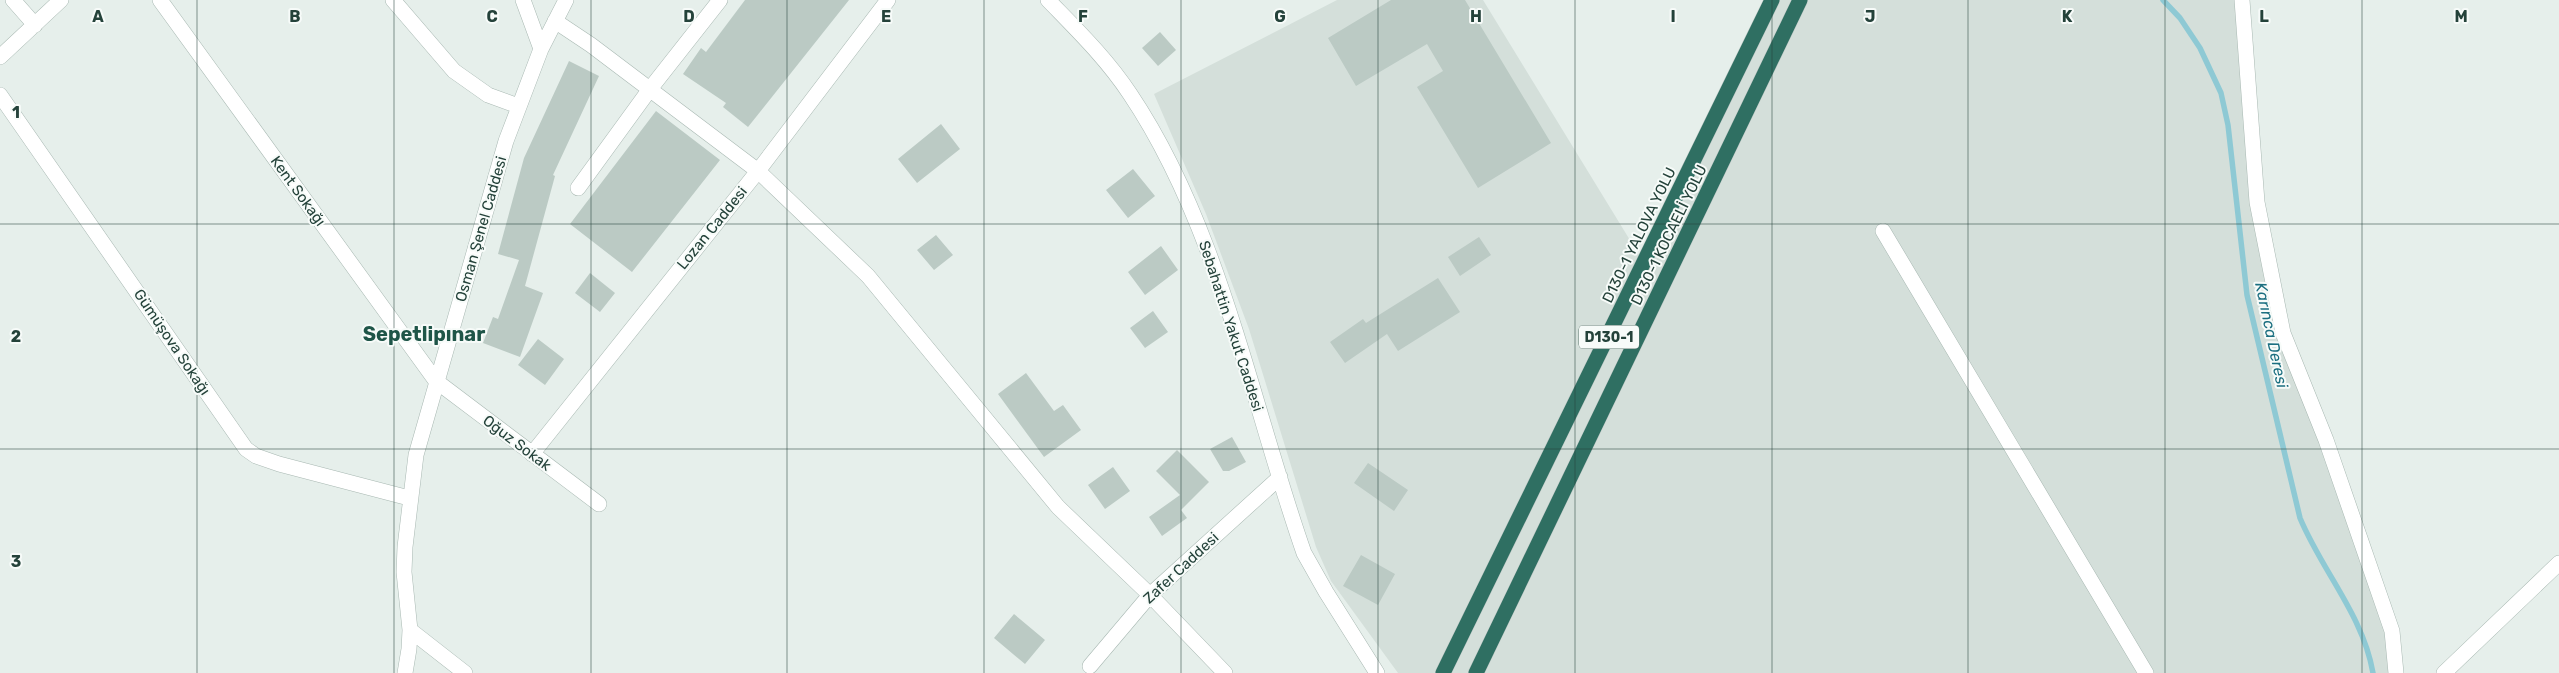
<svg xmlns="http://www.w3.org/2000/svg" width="2559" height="673" viewBox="0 0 2559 673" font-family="Rubik,sans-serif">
	<rect width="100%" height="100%" fill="#e6efeb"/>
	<!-- built -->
	<path fill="#d4dfda" d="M1337 0H1483L1644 263 1772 0H2242L2257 202 2283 333 2392 630 2396 673H1398L1331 581 1316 547 1249 329 1206 214 1154 94Z"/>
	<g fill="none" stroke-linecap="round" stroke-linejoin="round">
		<!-- stream -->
		<path stroke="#8ec9d4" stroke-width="5.5" d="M2163 0 2180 18 2200 48 2221 93 2228 125 2247 295 2300 518C2322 571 2363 615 2373 673"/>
	</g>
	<!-- building -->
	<path fill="#bbcac4" d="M745 0H849L748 127 723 107 726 103 683 74 701 48 706 52Z
		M1391 0H1465L1551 143 1478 188 1417 87 1443 71 1427 44 1356 86 1328 38Z
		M1160 32 1176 50 1158 66 1142 48Z
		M569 61 599 76 553 175 555 176 525 286 543 293 520 357 483 343 493 317 498 319 519 260 498 254 524 158Z
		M656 111 720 160 632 272 570 224Z
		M941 124 960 149 917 183 898 159Z
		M1133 169 1155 196 1128 218 1106 190Z
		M936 235 953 255 934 270 917 250Z
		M1479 237 1491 255 1460 276 1448 257Z
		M1161 246 1178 270 1145 295 1128 272Z
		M590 273 615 293 600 312 575 293Z
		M1438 278 1460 312 1398 351 1387 334 1345 363 1330 342 1363 319 1366 323Z
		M1153 311 1168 332 1145 348 1130 328Z
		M538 339 564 359 545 385 518 365Z
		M1026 373 1054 411 1063 405 1081 430 1044 457 998 394Z
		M1232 437 1246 462 1229 471H1223L1210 449Z
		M1177 450 1209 482 1181 510 1187 518 1162 536 1149 517 1180 495 1156 471Z
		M1368 463 1408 490 1394 511 1354 483Z
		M1113 467 1130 491 1105 509 1088 485Z
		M1361 555 1395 574 1378 605 1343 586Z
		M1014 614 1045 640 1025 664 994 638Z"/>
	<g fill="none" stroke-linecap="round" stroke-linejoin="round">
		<defs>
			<path id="minor" d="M13 0 35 25
				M160 0 436 381 599 504
				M393 0 454 71 488 95 518 106
				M523 0 541 49
				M1048 0C1077 30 1106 58 1130 94 1220 228 1251 402 1304 553L1326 592 1377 673
				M2242 0 2257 202 2283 333 2326 440 2392 631 2396 673
				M555 21 591 45 758 171 868 276 1058 507 1150 595 1225 673
				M0 57 61 0
				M0 95 246 449 256 456 279 464 409 498
				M578 188 650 89 720 0
				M1883 231 2146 673
				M532 454 758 171 888 0
				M410 630 465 673
				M1090 666 1150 595 1280 477
				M405 673 409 649 410 630 404 572 405 547 416 455 506 141 541 49 566 0
				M2444 673 2559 563"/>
			<path id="highway" d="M1443 673 1772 0
				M1476 673 1800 0"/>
		</defs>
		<!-- minor casing -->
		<use href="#minor" stroke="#a8b8b2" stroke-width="16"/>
		<!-- highway casing -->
		<use href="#highway" stroke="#c2cac8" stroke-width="16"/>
		<!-- minor -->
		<use href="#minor" stroke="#fff" stroke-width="15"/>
		<!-- highway -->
		<use href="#highway" stroke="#2f6f62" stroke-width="15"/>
	</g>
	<!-- grid -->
	<path fill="none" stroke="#24423a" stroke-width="1" stroke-opacity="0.55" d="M197 0V673M394 0V673M591 0V673M787 0V673M984 0V673M1181 0V673M1378 0V673M1575 0V673M1772 0V673M1968 0V673M2165 0V673M2362 0V673M0 224H2559M0 449H2559"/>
	<g text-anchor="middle" stroke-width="4" stroke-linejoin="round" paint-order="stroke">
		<!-- shield labels -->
		<rect fill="#f7fbf9" stroke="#637a73" stroke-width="1" x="1579" y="325.5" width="60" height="23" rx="4"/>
		<g font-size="14" font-weight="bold" fill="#24423a">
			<text x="1609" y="342">D130-1</text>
		</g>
		<!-- street labels -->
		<g font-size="15" fill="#24423a" stroke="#f7fbf9">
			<text transform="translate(298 191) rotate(54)" y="5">Kent Sokağı</text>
			<text transform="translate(712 228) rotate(-51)" y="5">Lozan Caddesi</text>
			<text transform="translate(481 229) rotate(-74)" y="5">Osman Şenel Caddesi</text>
			<text transform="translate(1639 235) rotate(-64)" y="5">D130-1 YALOVA YOLU</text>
			<text transform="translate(1669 235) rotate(-64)" y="5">D130-1 KOCAELİ YOLU</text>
			<text transform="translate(1231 326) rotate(72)" y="5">Sebahattin Yakut Caddesi</text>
			<text transform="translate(172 342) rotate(56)" y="5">Gümüşova Sokağı</text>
			<text transform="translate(517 443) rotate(37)" y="5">Oğuz Sokak</text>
			<text transform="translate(1181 568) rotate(-43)" y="5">Zafer Caddesi</text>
		</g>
		<!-- water labels -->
		<g font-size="16" font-style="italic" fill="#1c6f80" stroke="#f7fbf9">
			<text transform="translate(2272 335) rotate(78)" y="6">Karınca Deresi</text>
		</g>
		<!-- district labels -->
		<g font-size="20" font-weight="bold" fill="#1f5548" stroke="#f7fbf9">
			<text x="424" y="341">Sepetlipınar</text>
		</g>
	</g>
	<g font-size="16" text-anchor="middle" font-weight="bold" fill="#24423a" stroke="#f7fbf9" stroke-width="4" stroke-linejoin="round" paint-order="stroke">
		<text x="98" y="22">A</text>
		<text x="295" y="22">B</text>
		<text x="492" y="22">C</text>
		<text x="689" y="22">D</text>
		<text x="886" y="22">E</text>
		<text x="1083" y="22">F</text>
		<text x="1280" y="22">G</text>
		<text x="1476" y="22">H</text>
		<text x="1673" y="22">I</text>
		<text x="1870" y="22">J</text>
		<text x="2067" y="22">K</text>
		<text x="2264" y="22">L</text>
		<text x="2461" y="22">M</text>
		<text x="16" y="118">1</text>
		<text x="16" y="342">2</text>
		<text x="16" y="567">3</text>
	</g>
</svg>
